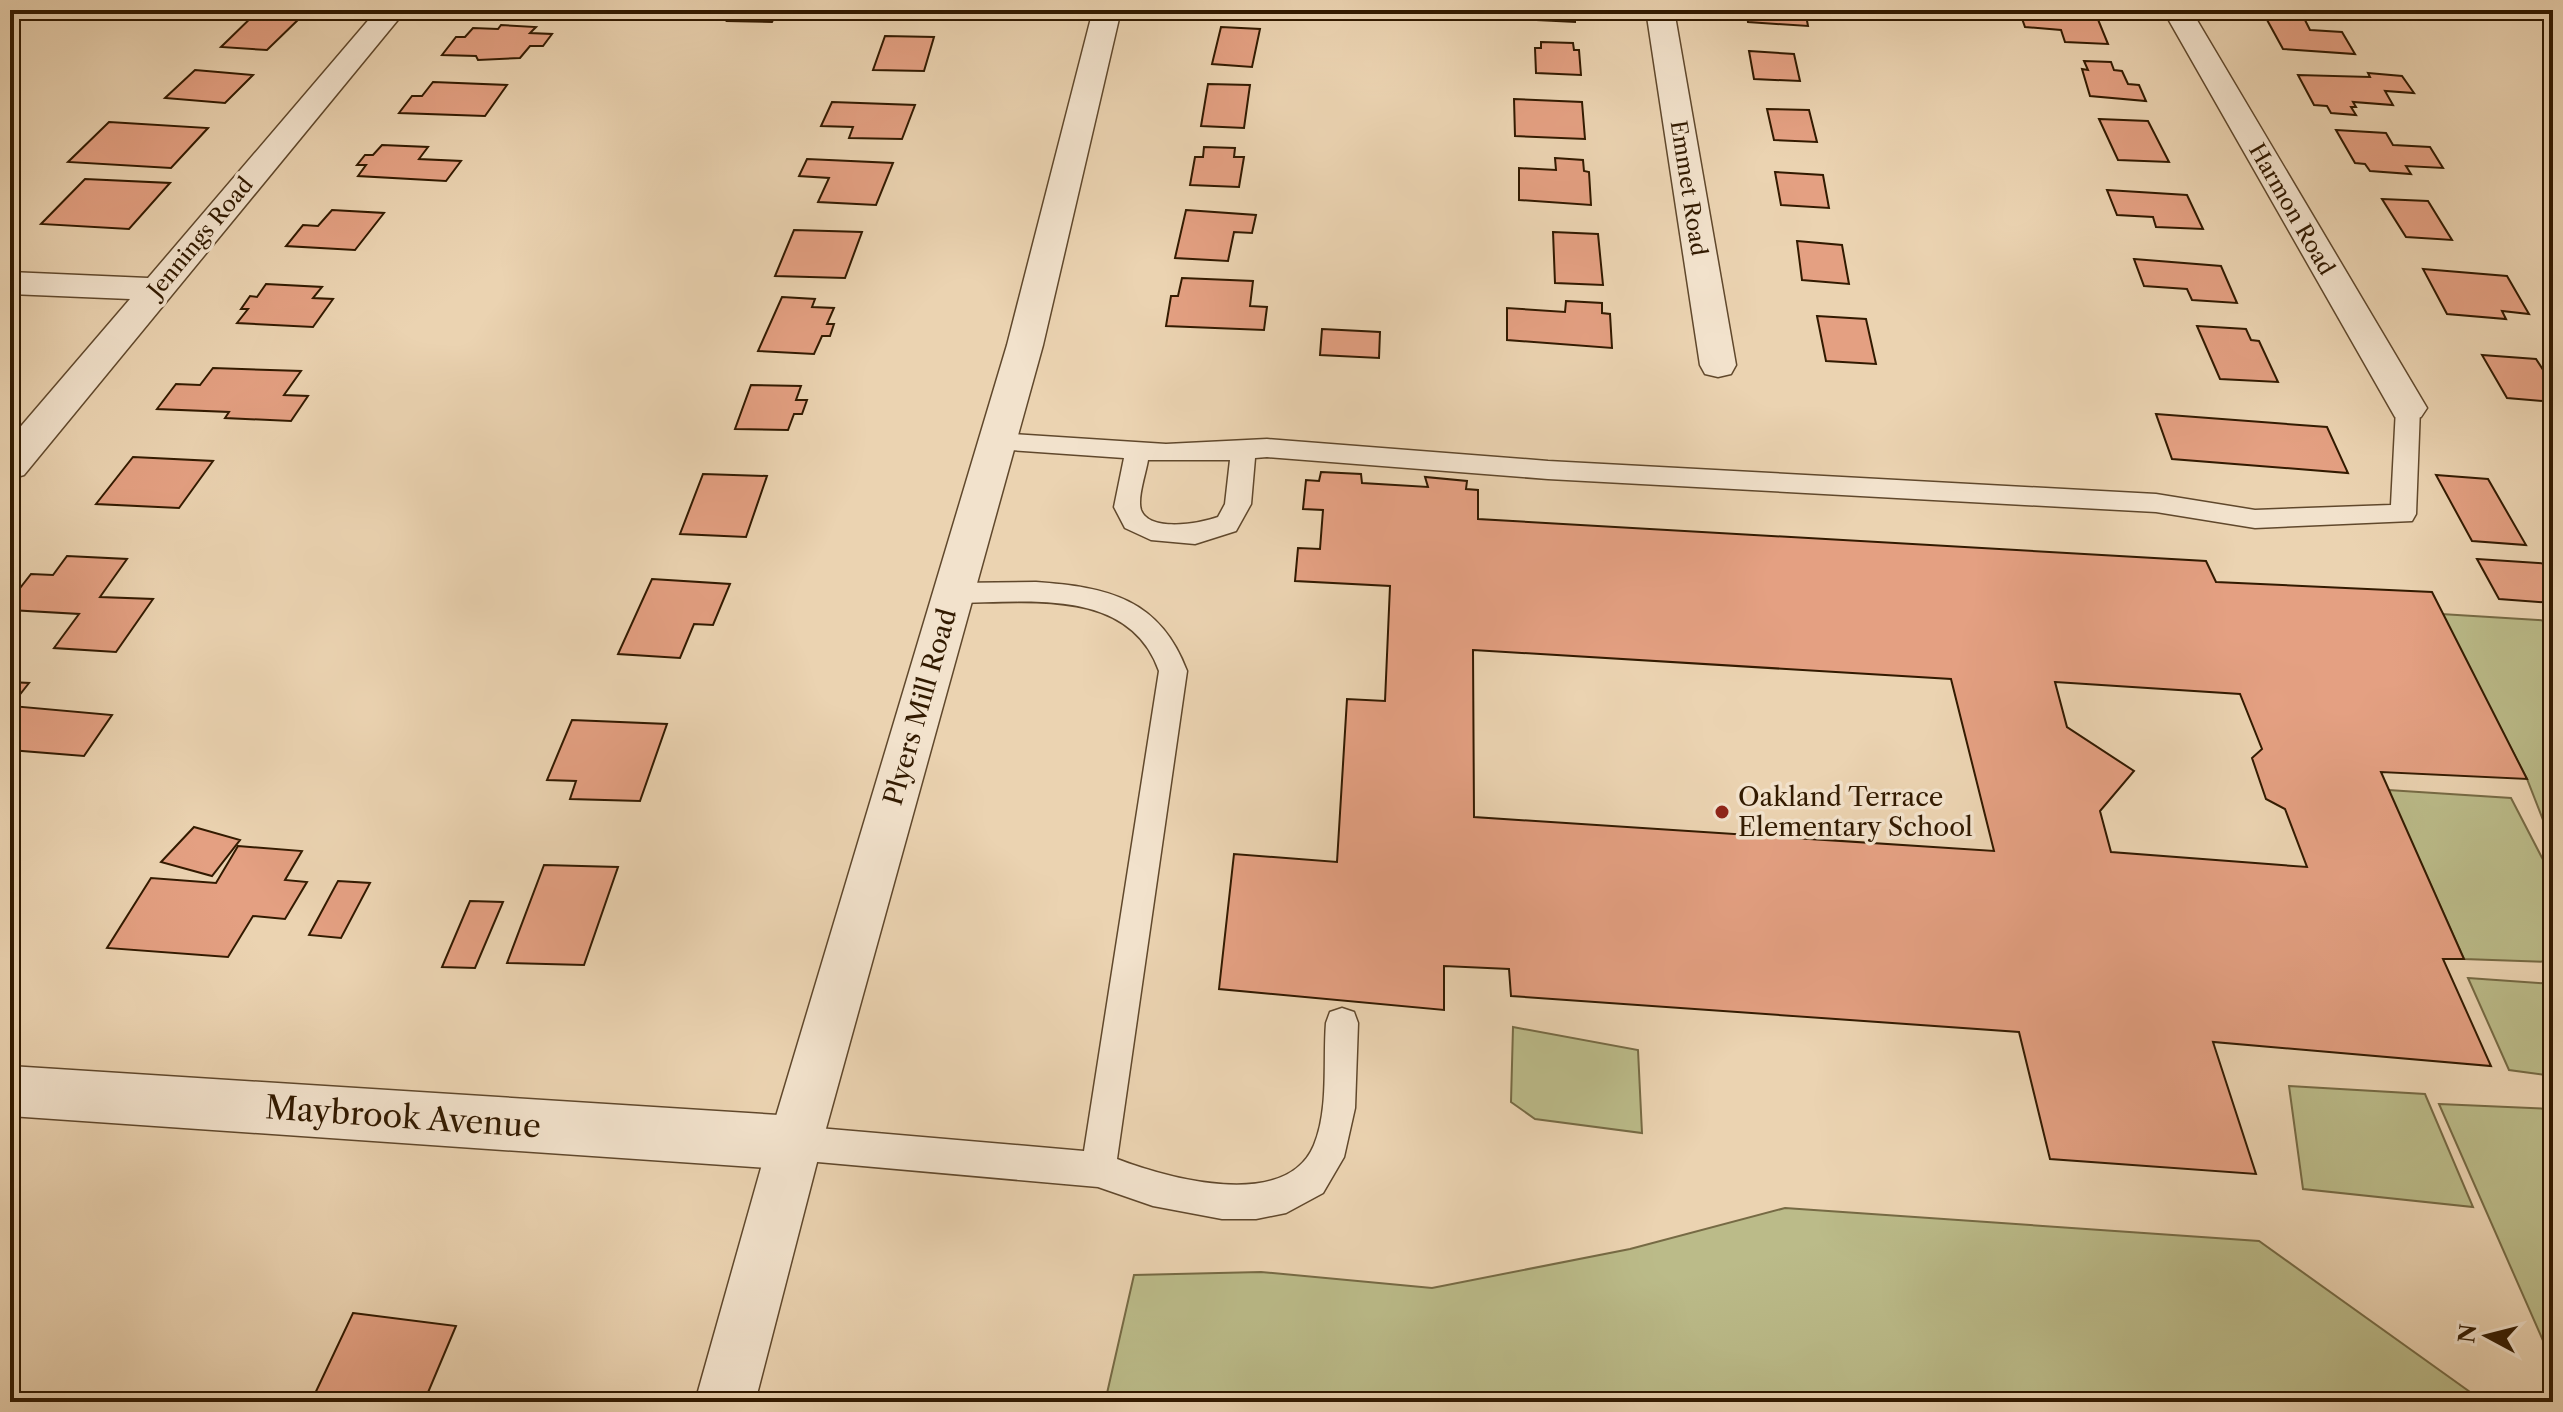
<svg xmlns="http://www.w3.org/2000/svg" width="2563" height="1412" viewBox="0 0 2563 1412" font-family="'Libre Caslon Text',serif">
	<rect width="100%" height="100%" fill="#ebd3b1"/>
	<filter id="stains"><feTurbulence type="fractalNoise" baseFrequency=".0025" numOctaves="4"/><feColorMatrix values="0 0 0 0 .2 0 0 0 0 .09 0 0 0 0 .02 0 0 0 .5 -.17"/></filter>
	<radialGradient id="worn" r=".72"><stop offset=".6" stop-color="#630" stop-opacity="0"/><stop offset="1" stop-color="#630" stop-opacity=".3"/></radialGradient>
	<!-- green -->
	<path fill="#bbbb89" stroke="#766a44" stroke-width="2" d="M2441 614 2553 621V831L2547 830 2527 779Z
		M2388 790 2511 798 2553 879V962L2464 959Z
		M2468 978 2553 984V1076L2509 1070Z
		M1513 1027 1638 1050 1642 1133 1535 1119 1511 1102Z
		M2289 1086 2425 1094 2473 1207 2303 1189Z
		M2439 1104 2553 1109V1353L2548 1352Z
		M1785 1208 2259 1241 2484 1402H1105L1134 1275 1261 1272 1432 1288 1630 1249Z"/>
	<!-- building -->
	<path fill="#e4a082" stroke="#321a00" stroke-width="2" fill-rule="evenodd" d="M733 10H778L772 22 727 21Z
		M852 10H944L940 17 850 14Z
		M1225 10H1302L1301 17 1224 13Z
		M1537 10H1575V22L1537 20Z
		M1746 10H1805L1808 26 1748 22Z
		M2019 10H2086L2089 17H2097L2108 44 2065 42 2061 30 2025 27Z
		M258 11 304 14 267 50 221 47Z
		M2266 18 2305 20 2310 30 2342 32 2355 54 2283 49Z
		M501 25 536 27 530 33 552 34 543 46H530L520 58 478 60 476 56 442 55 456 37H465L473 28 498 29Z
		M1221 27 1260 29 1252 67 1212 64Z
		M885 36 934 37 924 71 873 70Z
		M1541 42 1573 43 1574 50H1579L1581 75 1536 73 1535 48H1541Z
		M1749 51 1794 54 1800 81 1754 79Z
		M2084 61 2111 62 2114 70 2122 71 2128 84 2139 85 2146 101 2090 96 2082 69 2088 70Z
		M195 70 253 75 225 103 165 98Z
		M2368 73 2402 76 2414 93 2385 91 2393 105 2353 102 2356 107H2351L2356 115 2331 113 2327 106 2314 105 2298 75 2370 77Z
		M433 82 507 85 485 116 399 113 412 96H422Z
		M1208 84 1250 85 1244 128 1201 126Z
		M1514 99 1582 102 1585 139 1515 136Z
		M832 102 915 105 902 139 849 138 853 127 821 126Z
		M1767 109 1809 110 1817 142 1774 140Z
		M2099 119 2148 121 2169 162 2118 160Z
		M109 122 208 128 171 168 68 162Z
		M2336 130 2386 133 2393 145 2430 147 2443 168 2406 166 2411 174 2370 171 2365 164 2355 163Z
		M382 145 428 147 419 159 461 161 446 181 358 176 366 165H357L365 155H373Z
		M1204 147 1235 148 1234 157H1244L1239 187 1190 185 1195 157H1203Z
		M1555 158 1583 160 1584 171 1589 172 1591 205 1519 200V168L1556 170Z
		M807 159 893 163 876 205 818 202 829 178 799 176Z
		M1775 172 1823 175 1829 208 1781 205Z
		M85 179 170 183 129 229 41 224Z
		M2107 190 2187 195 2203 229 2156 227 2153 217 2117 215Z
		M2382 199 2428 201 2452 240 2406 237Z
		M332 210 384 213 355 250 286 246 303 225 318 226Z
		M1186 210 1256 215 1252 233 1234 232 1228 261 1175 258Z
		M794 230 862 232 845 278 775 276Z
		M1553 232 1598 234 1603 285 1555 283Z
		M1797 241 1842 245 1849 284 1802 280Z
		M2134 259 2221 266 2237 303 2192 300 2187 289 2144 286Z
		M2423 269 2507 276 2529 314 2502 311 2506 319 2447 314Z
		M1182 278 1253 281 1250 306 1267 307 1264 330 1166 326 1171 296H1178Z
		M266 284 322 287 313 298 333 299 313 327 237 323 248 309H241L250 296 257 297Z
		M782 297 815 299 812 307 834 308 827 324H834L830 336H822L814 354 758 351Z
		M1566 301 1602 303V313L1610 314 1612 348 1507 340V308L1565 312Z
		M1817 316 1866 319 1876 364 1826 361Z
		M2197 326 2246 329 2251 340 2259 341 2278 382 2220 379Z
		M1322 329 1380 332 1379 358 1320 355Z
		M2482 355 2536 359 2553 385V402L2507 398Z
		M213 368 301 371 284 395 308 396 291 421 225 418 229 412 157 409 176 384 200 385Z
		M751 385 801 386 796 400H807L802 414H794L788 430 735 429Z
		M2156 414 2327 427 2348 473 2172 459Z
		M133 457 213 461 179 508 96 504Z
		M1321 472 1361 474 1362 483 1428 487 1425 477 1467 481 1466 489 1478 490V519L2206 561 2216 582 2432 592 2527 779 2381 772 2464 959H2443L2491 1066 2213 1042 2256 1174 2050 1159 2019 1032 1511 996 1509 969 1444 966V1010L1219 989 1234 854 1337 862 1347 699 1385 701 1390 586 1295 581 1298 548 1320 549 1323 510 1303 509 1306 480 1319 481ZM1473 650 1951 679 1994 851 1474 817ZM2055 682 2240 694 2262 749 2252 758 2266 799 2285 809 2307 867 2111 852 2100 811 2134 771 2067 727Z
		M703 474 767 476 746 537 680 534Z
		M2436 475 2488 479 2526 545 2472 541Z
		M67 556 127 559 100 597 153 599 116 652 54 648 79 614 10 610V601L31 574 53 575Z
		M2477 559 2553 564V603L2499 599Z
		M652 579 730 584 713 625 694 624 680 658 618 654Z
		M10 682 29 683 11 706 112 715 84 756 10 750Z
		M572 720 667 724 640 801 570 799 576 781 547 780Z
		M194 827 240 840 212 876 161 862Z
		M238 846 302 851 285 880 307 882 285 919 253 916 228 957 107 948 151 878 216 883Z
		M544 865 618 867 584 965 507 963Z
		M338 881 370 883 341 938 309 935Z
		M470 901 503 902 475 968 442 967Z
		M353 1313 456 1326 424 1402H311Z"/>
	<g fill="none" stroke-linecap="round" stroke-linejoin="round">
		<defs>
			<path id="service" d="M2408 400 2420 408 2416 514 2412 521 2255 528 2156 512 1548 479 1267 457 1255 458 1251 504 1236 531 1195 544 1151 540 1125 528 1114 507 1124 458 996 449 987 447 984 441 987 435 996 433 1166 444 1267 439 1548 461 2156 494 2255 510 2391 505 2396 408ZM1148 460H1230L1225 504 1218 517C1201 523 1150 533 1141 510 1137 498 1146 473 1148 460Z
				M1036 582C1108 587 1160 599 1187 671L1117 1159C1167 1178 1286 1212 1314 1145 1329 1109 1323 1061 1326 1023L1330 1012 1342 1008 1354 1012 1358 1023 1355 1108 1344 1157 1323 1193 1286 1213 1256 1219H1222L1153 1206 1098 1187 795 1160 783 1155 778 1143 783 1131 795 1126 1084 1151 1159 671C1129 586 1025 603 953 603L944 600 940 593 944 586 953 583Z"/>
			<path id="minor" d="M377 10H406L24 475 10 479V439L130 299 10 294V272L148 278Z
				M1646 10H1674L1736 365 1731 374 1718 377 1705 374 1700 365Z
				M2163 10H2191L2427 408 2421 417 2408 421 2395 417Z
				M10 1066 795 1116 814 1124 822 1143 814 1162 795 1170 10 1116Z"/>
			<path id="tertiary" d="M1093 10H1121L1043 345 822 1143 755 1402H695L768 1143 1007 345Z"/>
		</defs>
		<!-- service casing -->
		<use href="#service" stroke="#60482c" stroke-width="3"/>
		<!-- minor casing -->
		<use href="#minor" stroke="#60482c" stroke-width="3"/>
		<!-- tertiary casing -->
		<use href="#tertiary" stroke="#60482c" stroke-width="3"/>
		<!-- service -->
		<use href="#service" fill="#f2e2cc" fill-rule="evenodd"/>
		<!-- minor -->
		<use href="#minor" fill="#f2e2cc" fill-rule="evenodd"/>
		<!-- tertiary -->
		<use href="#tertiary" fill="#f2e2cc" fill-rule="evenodd"/>
	</g>
	<!-- markers -->
	<circle fill="#8f2418" stroke="#f2e2cc" stroke-width="3" cx="1722" cy="812" r="8"/>
	<g text-anchor="middle" stroke-width="7" stroke-linejoin="round" paint-order="stroke">
		<!-- far-street labels -->
		<g font-size="22" fill="#321a00" stroke="#f2e2cc">
			<text transform="translate(1689 188) rotate(81)" y="8">Emmet Road</text>
			<text transform="translate(2292 209) rotate(60)" y="8">Harmon Road</text>
			<text transform="translate(200 237) rotate(-50)" y="8">Jennings Road</text>
		</g>
		<!-- street labels -->
		<g font-size="26" fill="#321a00" stroke="#f2e2cc">
			<text transform="translate(920 707) rotate(-74)" y="9">Plyers Mill Road</text>
		</g>
		<!-- poi labels -->
		<g font-size="26" fill="#321a00" stroke="#f2e2cc" text-anchor="start">
			<text x="1738" y="806">Oakland Terrace<tspan x="1738" dy="30">Elementary School</tspan></text>
		</g>
		<!-- near-street labels -->
		<g font-size="32" fill="#321a00" stroke="#f2e2cc">
			<text transform="translate(403 1117) rotate(4)" y="11">Maybrook Avenue</text>
		</g>
	</g>
	<!-- margin -->
	<rect width="2563" height="1412" fill="none" stroke="#ebd3b1" stroke-width="40"/>
	<rect x="12" y="12" width="2539" height="1388" fill="none" stroke="#321a00" stroke-width="4"/>
	<rect x="20" y="20" width="2523" height="1372" fill="none" stroke="#321a00" stroke-width="2"/>
	<!-- north arrow -->
	<g transform="translate(2487 1336) rotate(277)" stroke="#f2e2cc" stroke-width="6" paint-order="stroke">
	<path d="M0-6L14 30L0 20L-14 30Z" fill="#321a00"/>
	<text y="-12" font-size="22" font-weight="bold" text-anchor="middle" fill="#321a00">N</text>
	</g>
	<rect width="100%" height="100%" filter="url(#stains)"/>
	<rect width="100%" height="100%" fill="url(#worn)"/>
</svg>
